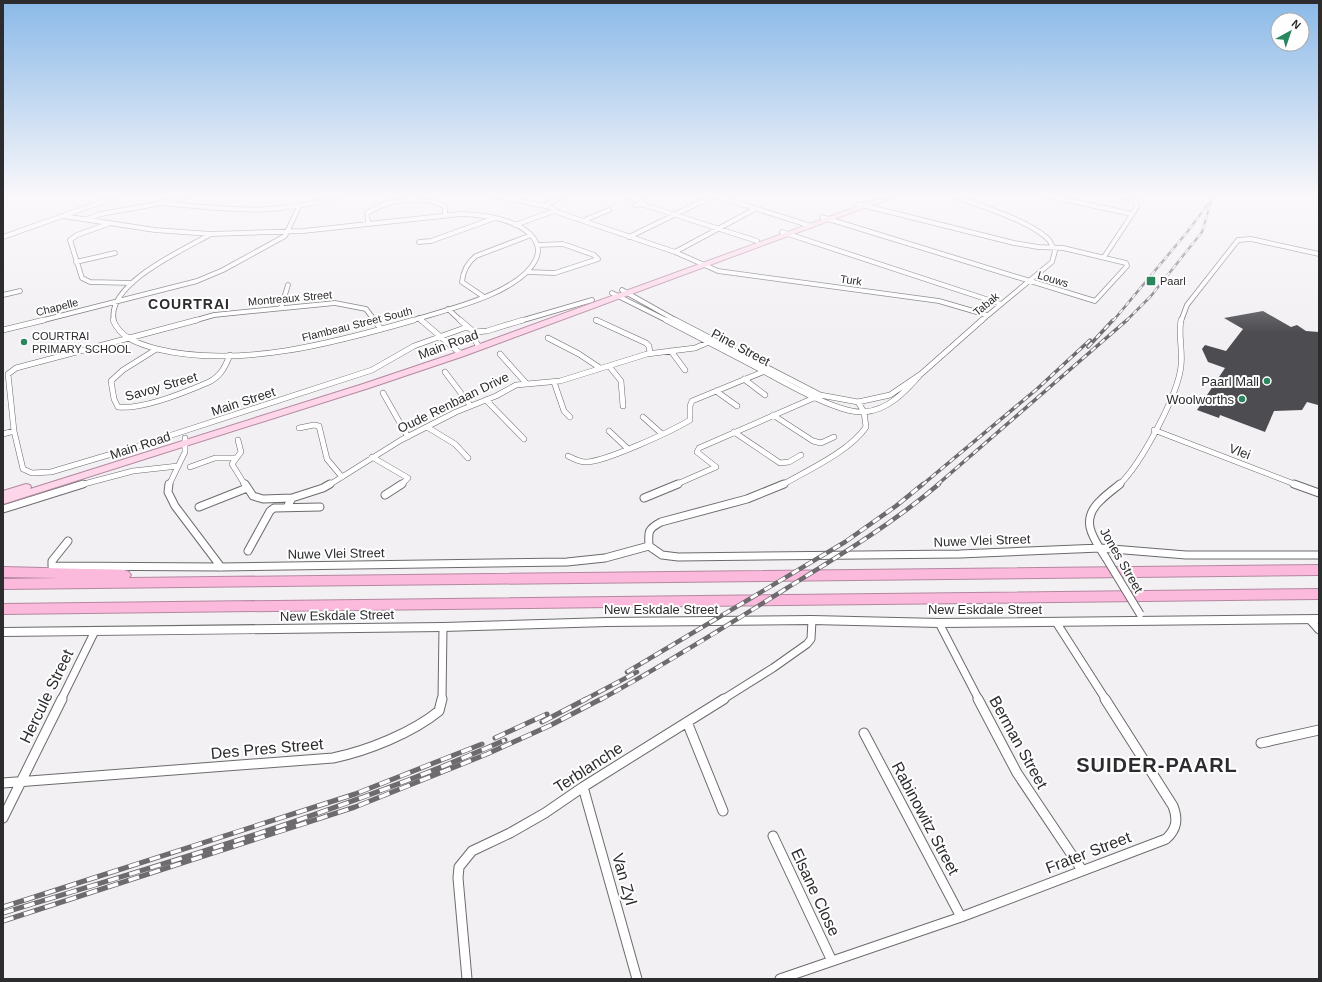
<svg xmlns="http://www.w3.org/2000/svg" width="1322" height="982" viewBox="0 0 1322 982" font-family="Helvetica,sans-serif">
	<rect width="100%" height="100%" fill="#f3f0f4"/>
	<!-- building -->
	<path fill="#4d4d51" d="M1263 311 1291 327 1297 325 1306 331 1319 332V401L1318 405 1307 402 1302 410 1274 411 1265 432 1220 415 1219 418 1197 410 1225 368 1208 362 1202 349 1205 345 1226 351 1243 329 1224 318Z"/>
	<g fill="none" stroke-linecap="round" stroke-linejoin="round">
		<defs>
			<path id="minor-far3" d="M492 195 550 207 555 210 554 211 675 252 718 271 939 301 987 315
				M623 195 643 202
				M713 195 811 226
				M950 195C976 204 1031 221 1049 240 1051 243 1053 248 1055 251L1052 262 981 321
				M1044 195 1132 214
				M162 203C226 209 278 217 341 195
				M545 205 566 195
				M635 205 641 204 757 241
				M63 216 155 230 211 234
				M822 217 1095 301 1127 266 1126 263 1063 248 1038 247 1014 243 858 204
				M87 219 101 214 162 203 190 195
				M587 219 609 210
				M368 223 367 213C387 201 405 197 428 201 434 202 441 203 445 207V215
				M108 224 77 235 70 240 82 278 90 282 132 283
				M515 225 554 211
				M782 232 1001 304
				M211 234 303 231 461 214C484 215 512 218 530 234 537 241 540 250 536 259 520 294 445 310 410 321
				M3 237 122 195
				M629 237 713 196
				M419 242 431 241 495 218
				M675 252 755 209
				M1104 257 1137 207 1136 202 1120 195
				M76 262 115 253
				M527 272 555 273 598 259 594 255 563 244 537 245
				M622 290 677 321
				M612 293 668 321
				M3 295 20 291
				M484 297 462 282C463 272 468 262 476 256L531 235
				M281 308 288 285
				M448 309 461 321
				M419 318 422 321
				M596 320 597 321
				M40 321 197 281 223 270 285 236 299 207
				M114 321C105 284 185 249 211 234
				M193 321 214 315 335 303 366 309 375 321
				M520 321 592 300
				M1181 321 1187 305 1238 240 1251 239 1319 254"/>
			<path id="minor-far2" d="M113 320C120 338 139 344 157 349 239 369 334 343 414 320
				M197 320 16 368 8 374 14 431 23 469 32 473 51 472 135 447 372 370 414 346 467 327
				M374 320 381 329
				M421 320 461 354
				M460 320 474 332 476 342 479 347
				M596 320 646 343 649 346 650 353
				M666 320C697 336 727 352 758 368 782 381 838 414 864 412 888 410 904 393 919 376
				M675 320 820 395 858 402 890 395 921 374 982 320
				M3 330 44 320
				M474 332 487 331 523 320
				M548 338 579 354 600 368
				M155 350 123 370 111 381 114 399 118 407C142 410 186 392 209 382 221 376 225 367 230 355
				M671 351 685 370
				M500 354 526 383
				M609 366 621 381 623 406
				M445 372 470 405
				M744 379 765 395
				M554 382 564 411 570 417
				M716 391 737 406
				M383 393 408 437
				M486 400 524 439
				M773 415 813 441 821 443 834 437
				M643 417 662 434
				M427 427 455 444 468 458
				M299 428 314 425 319 426 327 459 342 477
				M1154 430 1297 485
				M609 431 627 448
				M734 432 780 463 789 462 801 455
				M3 434 14 431
				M238 440 241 452 232 464 245 485
				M568 456C574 459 579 462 586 462 605 462 672 431 690 420V406L692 401 765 371
				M372 457 408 478 401 485
				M190 467 215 458H236
				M80 485 133 471 178 466
				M169 485 185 452V438
				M329 485 401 440 456 412 496 396 516 385 560 381 647 354 695 348 709 342 712 339
				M675 485 716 467 697 452 699 448 816 397
				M782 485C808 470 850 451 866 427L864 412 858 402
				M1119 485C1141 464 1178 395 1181 366 1183 350 1178 335 1181 320"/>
			<path id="minor-far1" d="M169 484 168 492 175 506 221 567
				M245 484 253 496 263 499 292 498
				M1294 484 1319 493
				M385 495 402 484
				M644 498 678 484
				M199 507 247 488
				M287 507 292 498 323 488 330 484
				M3 509 83 484
				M68 541 52 561V566L221 567 567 562 605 558 649 546 662 555 678 557 960 554 1100 548 1186 555H1319
				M649 546C648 531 648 529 661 522L747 499 784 484
				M248 551 270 511 274 508 320 507
				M1106 558C1093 538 1079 520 1101 500 1107 494 1114 489 1120 484
				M1310 620 1319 630
				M1056 622 1106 700
				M939 623 979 700
				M61 700 95 631
				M442 700 443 627
				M722 700 773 668 807 644 811 639 812 620"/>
			<path id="minor" d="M978 699 1017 773 1082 870
				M687 722 723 811
				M864 733 961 917
				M1261 743 1319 730
				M3 783 333 758C367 751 412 733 439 711L442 699
				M583 787 637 979
				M3 818 62 699
				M773 836 832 961
				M467 979 458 878 459 867 472 851 510 833 545 813 583 787 724 699
				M780 979 961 917 1166 839C1177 829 1178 819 1173 806L1105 699"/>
			<path id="tertiary" d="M1319 615V623L939 627 812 624 607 626 443 631 3 636V628L443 623 607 618 812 616 939 619Z"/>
			<path id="primary" d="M889 195H899L464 356 369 388 3 504V497L10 495 3 497V491L26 484 30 485 31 487 30 489 363 384 458 352Z"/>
			<path id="motorway" d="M1319 565V575L3 589V579L60 578 3 577V567L124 570 129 572 131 575 129 578Z
				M1319 589V599L3 614V604Z"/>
		</defs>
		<!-- minor-far3 casing -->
		<use href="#minor-far3" stroke="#6c6a6d" stroke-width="5.5"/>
		<!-- minor-far2 casing -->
		<use href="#minor-far2" stroke="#6c6a6d" stroke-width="6"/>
		<!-- minor-far1 casing -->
		<use href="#minor-far1" stroke="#6c6a6d" stroke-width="9"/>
		<!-- minor casing -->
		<use href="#minor" stroke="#6c6a6d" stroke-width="11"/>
		<!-- tertiary casing -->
		<use href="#tertiary" stroke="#6c6a6d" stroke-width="2"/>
		<!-- primary casing -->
		<use href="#primary" stroke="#b3889f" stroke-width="2"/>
		<!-- motorway casing -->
		<use href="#motorway" stroke="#b3889f" stroke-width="2"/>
		<!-- minor-far3 -->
		<use href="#minor-far3" stroke="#fff" stroke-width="4"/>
		<!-- minor-far2 -->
		<use href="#minor-far2" stroke="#fff" stroke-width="5"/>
		<!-- minor-far1 -->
		<use href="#minor-far1" stroke="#fff" stroke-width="7"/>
		<!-- minor -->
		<use href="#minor" stroke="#fff" stroke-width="9"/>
		<!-- tertiary -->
		<use href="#tertiary" fill="#fff" fill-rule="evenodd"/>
		<!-- primary -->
		<use href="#primary" fill="#fdd6ea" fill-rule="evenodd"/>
		<!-- motorway -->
		<use href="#motorway" fill="#fbbadc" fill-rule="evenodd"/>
		<defs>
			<path id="rail-far3" d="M1113 321 1188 231 1208 204
				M1126 321 1151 296 1202 232 1212 198"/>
			<path id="rail-far2" d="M1088 347 1113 320
				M922 485 1037 389 1090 340
				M937 485 1127 320"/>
			<path id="rail-far1" d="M627 672 845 542 896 506 923 484
				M584 700 637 672
				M600 700C664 665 725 627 787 588 839 556 892 524 939 484"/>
			<path id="rail" d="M542 722 586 699
				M495 738 547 714
				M3 907 355 794 482 744
				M3 913C172 861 343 812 505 740
				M3 921 355 807 487 754 551 725 601 699"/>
		</defs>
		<!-- rail-far3 casing -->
		<use href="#rail-far3" stroke="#6d6b6e" stroke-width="2.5"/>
		<!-- rail-far2 casing -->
		<use href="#rail-far2" stroke="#6d6b6e" stroke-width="3.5"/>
		<!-- rail-far1 casing -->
		<use href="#rail-far1" stroke="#6d6b6e" stroke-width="4.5"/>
		<!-- rail casing -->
		<use href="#rail" stroke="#6d6b6e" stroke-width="5"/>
		<!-- rail-far3 -->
		<use href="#rail-far3" stroke="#fffeff" stroke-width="1.5" stroke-dasharray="5" stroke-linecap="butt"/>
		<!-- rail-far2 -->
		<use href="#rail-far2" stroke="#fffeff" stroke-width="2" stroke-dasharray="6" stroke-linecap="butt"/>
		<!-- rail-far1 -->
		<use href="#rail-far1" stroke="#fffeff" stroke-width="3" stroke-dasharray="8" stroke-linecap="butt"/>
		<!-- rail -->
		<use href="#rail" stroke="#fffeff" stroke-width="3.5" stroke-dasharray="11" stroke-linecap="butt"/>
		<defs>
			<path id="minor-bridge" d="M1106 558 1140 614"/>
		</defs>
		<!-- minor-bridge casing -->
		<use href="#minor-bridge" stroke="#6c6a6d" stroke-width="9" stroke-linecap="butt"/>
		<!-- minor-bridge -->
		<use href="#minor-bridge" stroke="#fff" stroke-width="7"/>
	</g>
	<!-- sky -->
	<linearGradient id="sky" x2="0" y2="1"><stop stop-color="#8ab9e8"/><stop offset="0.59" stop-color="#faf8fa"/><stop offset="1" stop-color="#faf8fa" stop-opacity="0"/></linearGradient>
	<rect width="1322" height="333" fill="url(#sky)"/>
	<!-- markers -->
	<g fill="#29865d" stroke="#fffeff" stroke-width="1.5">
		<rect x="1146" y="276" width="10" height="10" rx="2"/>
		<circle cx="24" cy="342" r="4"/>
		<circle cx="1267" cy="381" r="4"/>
		<circle cx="1242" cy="399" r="4"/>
	</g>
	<g text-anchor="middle" stroke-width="4" stroke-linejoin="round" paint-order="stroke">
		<!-- far-street labels -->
		<g font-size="11" fill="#2c2b2d" stroke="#fffeff">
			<text transform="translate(1053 279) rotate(17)" y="4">Louws</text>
			<text transform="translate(851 280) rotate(8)" y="4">Turk</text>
			<text transform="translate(290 298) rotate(-5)" y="4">Montreaux Street</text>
			<text transform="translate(986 304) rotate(-40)" y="4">Tabak</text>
			<text transform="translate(57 307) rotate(-14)" y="4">Chapelle</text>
			<text transform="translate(357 324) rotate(-14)" y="4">Flambeau Street South</text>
		</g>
		<!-- far-poi labels -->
		<g font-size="11" fill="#2c2b2d" stroke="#fffeff" text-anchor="start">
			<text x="1160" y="285">Paarl</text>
			<text x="32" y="340">COURTRAI<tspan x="32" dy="13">PRIMARY SCHOOL</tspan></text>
		</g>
		<!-- street labels -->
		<g font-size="13" fill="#2c2b2d" stroke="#fffeff">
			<text transform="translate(448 344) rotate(-20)" y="5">Main Road</text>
			<text transform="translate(741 347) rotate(28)" y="5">Pine Street</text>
			<text transform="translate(161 386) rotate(-16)" y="5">Savoy Street</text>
			<text transform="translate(243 401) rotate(-18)" y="5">Main Street</text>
			<text transform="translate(453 402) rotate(-26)" y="5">Oude Renbaan Drive</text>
			<text transform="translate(140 445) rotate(-18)" y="5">Main Road</text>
			<text transform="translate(1240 451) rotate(21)" y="5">Vlei</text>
			<text transform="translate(982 540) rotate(-2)" y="5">Nuwe Vlei Street</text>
			<text transform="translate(336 553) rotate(-1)" y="5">Nuwe Vlei Street</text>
			<text transform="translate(1122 560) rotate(60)" y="5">Jones Street</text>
			<text x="661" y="614">New Eskdale Street</text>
			<text x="985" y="614">New Eskdale Street</text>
			<text transform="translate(337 615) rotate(-1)" y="5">New Eskdale Street</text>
		</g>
		<!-- poi labels -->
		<g font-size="13" fill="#2c2b2d" stroke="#fffeff" text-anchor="end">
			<text x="1259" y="386">Paarl Mall</text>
			<text x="1234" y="404">Woolworths</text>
		</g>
		<!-- far-district labels -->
		<g font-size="14" font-weight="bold" letter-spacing="1" fill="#2c2b2d" stroke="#fffeff">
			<text x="189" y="309">COURTRAI</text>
		</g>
		<!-- near-street labels -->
		<g font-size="16" fill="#2c2b2d" stroke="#fffeff">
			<text transform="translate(46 696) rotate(-64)" y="6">Hercule Street</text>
			<text transform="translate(1019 742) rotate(61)" y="6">Berman Street</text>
			<text transform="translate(267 748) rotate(-5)" y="6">Des Pres Street</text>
			<text transform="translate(588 767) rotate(-33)" y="6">Terblanche</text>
			<text transform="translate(926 818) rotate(62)" y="6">Rabinowitz Street</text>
			<text transform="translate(1088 852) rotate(-21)" y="6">Frater Street</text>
			<text transform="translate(625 879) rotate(74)" y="6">Van Zyl</text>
			<text transform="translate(816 892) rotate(65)" y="6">Elsane Close</text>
		</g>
		<!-- near-district labels -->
		<g font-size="20" font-weight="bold" letter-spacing="1" fill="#2c2b2d" stroke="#fffeff">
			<text x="1157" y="772">SUIDER-PAARL</text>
		</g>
	</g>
	<!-- border -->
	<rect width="1322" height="982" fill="none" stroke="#2c2b2d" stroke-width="8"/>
	<!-- north arrow -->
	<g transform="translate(1290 32) rotate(40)"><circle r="19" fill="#fffeff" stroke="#abaaab"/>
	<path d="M0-3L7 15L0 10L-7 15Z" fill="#29865d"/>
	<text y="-6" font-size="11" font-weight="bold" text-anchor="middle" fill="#2c2b2d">N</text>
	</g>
</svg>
